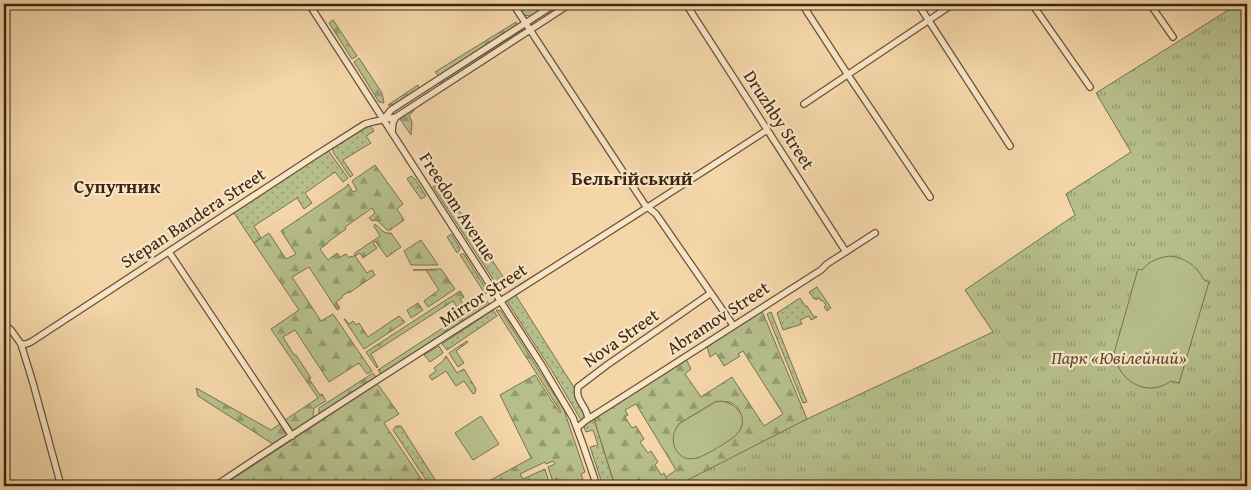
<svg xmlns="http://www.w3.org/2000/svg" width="1251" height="490" viewBox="0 0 1251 490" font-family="'Gentium Book Plus',serif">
	<defs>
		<pattern id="grass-dots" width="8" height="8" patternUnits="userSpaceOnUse" patternTransform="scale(1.25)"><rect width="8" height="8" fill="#b6bf8c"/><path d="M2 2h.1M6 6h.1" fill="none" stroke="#959b71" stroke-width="1.8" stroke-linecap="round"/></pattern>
		<pattern id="forest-firs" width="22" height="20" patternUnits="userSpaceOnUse" patternTransform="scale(1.25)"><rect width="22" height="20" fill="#b6bf8c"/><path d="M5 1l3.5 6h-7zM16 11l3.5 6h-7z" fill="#959b71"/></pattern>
		<pattern id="park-tufts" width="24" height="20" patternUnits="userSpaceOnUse" patternTransform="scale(1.25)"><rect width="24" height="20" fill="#b6bf8c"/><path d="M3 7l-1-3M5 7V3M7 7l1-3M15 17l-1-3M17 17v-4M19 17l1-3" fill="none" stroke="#959b71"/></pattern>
	</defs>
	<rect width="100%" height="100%" fill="#f4d6a8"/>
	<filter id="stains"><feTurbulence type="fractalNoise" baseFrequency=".004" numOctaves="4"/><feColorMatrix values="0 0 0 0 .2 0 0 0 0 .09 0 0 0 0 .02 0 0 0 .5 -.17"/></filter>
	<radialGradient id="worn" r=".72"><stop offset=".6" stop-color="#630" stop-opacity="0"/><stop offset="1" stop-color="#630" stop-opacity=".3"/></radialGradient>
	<!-- grass -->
	<path fill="url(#grass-dots)" stroke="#79724f" d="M522 30 524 31 441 84H440V82Z
		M367 126H371L374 131 366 136 371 143 343 160 353 175 350 177 333 152V147Z
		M328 150 348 178 343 182 335 172 305 193 312 203 304 209 297 198 254 226 261 238 254 243 234 213Z
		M411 176 415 179 426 196 421 199 407 179Z
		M440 182 506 281 498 287 433 187Z
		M451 234 460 248 459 251 457 253 447 237Z
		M461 254H464L488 292 485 294 460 255Z
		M817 287 831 308 827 311 824 307 826 305 822 300 821 301 819 298 816 300 815 298 814 299 809 292Z
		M515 294 575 389C576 399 586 408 584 418L581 420 552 371 508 303V300Z
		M800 298 805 306H807L814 317 816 316 817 317 811 320 809 316 800 320 802 324 783 330 777 313Z
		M493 310 497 316 447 350 442 344Z
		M771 312 807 402 803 403 767 314Z
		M594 419 615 486H603L590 447 598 445 593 430 586 432 584 427 585 424Z
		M396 426H401L439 486H430L393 430Z"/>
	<!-- forest -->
	<path fill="url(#forest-firs)" stroke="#79724f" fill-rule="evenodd" d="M534 4H549L531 16 524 15 521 12Z
		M333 20 357 56 352 59 329 23Z
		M516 22 517 25 439 76 435 72Z
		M359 58 382 93 384 103 379 102 354 62Z
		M418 85 419 89 395 105H388Z
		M413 109 414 111 409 115 412 122 411 135 400 119Z
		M375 165 403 204 397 209 404 220 390 230H387L378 221 375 220 372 221 369 218 375 213 372 208 345 227 346 229 328 242V243L320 249 328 260 337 253 340 257 346 254 349 258 351 256 352 257 355 255V253L380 236 374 226 375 224C381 229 383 234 391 233L401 247 387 257 375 241 373 243 377 248 363 258 360 253 355 256 367 273 372 270 375 275 349 293 348 292 342 296V298L336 302 340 308 337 310 309 267 292 277 321 321 333 314 372 371 367 374 359 363 329 382 295 330 283 337 294 355H296L311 378 309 379 320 395 322 394 326 401 314 408 313 417 293 431 285 420 318 398 271 329 299 310 254 243 269 233 286 259 296 254 281 231 346 187 348 184 353 192 357 190 352 181Z
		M421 240 438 265H411L404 251Z
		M441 269 455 289 428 307 424 301 439 290 426 270H413Z
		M460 291 464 297 460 299 466 310 461 313 453 301 371 354 378 367 377 368 366 352Z
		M486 300 489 304 381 374 378 370Z
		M418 303 423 310 411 318 407 310Z
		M496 310 501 311 564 410 585 472 581 474 583 480 582 486H565L566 481 563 480V486L554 485 548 467 555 464 553 461 546 464 545 462 520 474 523 479 545 469 550 485 547 486H480L531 458 500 395 535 375 559 412H561Z
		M762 311 807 419 803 486H615L594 419 686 359 691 369 685 374 701 397 732 377 764 426 783 414 743 351 738 354 740 356 724 366 716 353 710 357 707 346ZM715 402C719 402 724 401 728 402 741 404 743 419 740 430L676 428 680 423ZM636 404 676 470 666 477 664 473 661 475 655 465 658 462 651 451 648 453 640 442 644 439 636 426 632 428 625 417 628 415 625 410Z
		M399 316 405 322 364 349 344 319H345L349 324 353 321 356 325 359 323 368 337Z
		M467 341 468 342 456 351 464 363 458 367 449 353Z
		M439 346 443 353 430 362 424 355Z
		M446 356 457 373 464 369 476 389 475 393 473 394 464 381 456 386 446 371 432 380 429 376 436 371 434 368 443 361Z
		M373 373 376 377 319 414V408Z
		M377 384 379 386 399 414 384 423 426 486H222Z
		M196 388 271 430 280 424 287 435 273 444 198 396Z"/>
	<!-- park -->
	<path fill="url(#park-tufts)" stroke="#79724f" d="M1238 4H1247V486H676L807 419 993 332 965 290 1075 215 1066 194 1131 152 1096 93Z"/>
	<!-- pitch -->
	<path fill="#b6bf8c" stroke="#79724f" d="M1169 256C1186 258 1196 265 1204 280L1209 282 1179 383 1171 381C1152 395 1128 387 1118 366L1111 364 1138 269 1142 270C1149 261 1158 258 1169 256Z
		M721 401C735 403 748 415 740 430 736 437 728 441 722 445 708 453 686 470 675 448 671 438 674 430 680 423L715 402Z
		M481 416 499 444 473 460 455 433Z"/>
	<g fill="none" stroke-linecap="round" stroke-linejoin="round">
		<defs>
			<path id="street" d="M309 4 541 364 573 418 582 442 597 486
				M513 4 645 205 656 214 733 325
				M686 4 846 252
				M802 4 848 75 930 197
				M918 4 1010 146
				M1032 4 1090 87
				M1150 4 1173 37
				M804 104 953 4
				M383 120 391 110 555 4
				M392 133 393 122 396 117 570 4
				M169 252 292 436
				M4 324 11 330 21 344 33 383 61 486
				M21 344H26L31 342 316 155 365 124 372 122 396 117
				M588 419C587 405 575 402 578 387L607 365 711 293
				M577 428 585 421 821 270 827 264 875 233
				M215 486C397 364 584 250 767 130"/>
		</defs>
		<!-- street casing -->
		<use href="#street" stroke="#6a5238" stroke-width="8"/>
		<!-- street -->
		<use href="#street" stroke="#f8e4c6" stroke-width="5.5"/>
	</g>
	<g text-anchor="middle" stroke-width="4.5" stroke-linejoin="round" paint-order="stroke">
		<!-- street labels -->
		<g font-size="18" fill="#3c2612" stroke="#f8e4c6">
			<text transform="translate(779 120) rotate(57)" y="6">Druzhby Street</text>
			<text transform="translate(458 207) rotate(57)" y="6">Freedom Avenue</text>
			<text transform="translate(193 218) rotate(-33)" y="6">Stepan Bandera Street</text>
			<text transform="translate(483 295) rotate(-33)" y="6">Mirror Street</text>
			<text transform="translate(718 318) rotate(-33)" y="6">Abramov Street</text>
			<text transform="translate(621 338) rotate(-35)" y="6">Nova Street</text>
		</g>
		<!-- park labels -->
		<g font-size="18" font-style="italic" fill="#5a4c30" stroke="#f8e4c6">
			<text x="1119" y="364">Парк «Ювілейний»</text>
		</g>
		<!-- neighbourhood labels -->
		<g font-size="19" font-weight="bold" fill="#3c2612" stroke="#f8e4c6">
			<text x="632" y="185">Бельгійський</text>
			<text x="117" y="193">Супутник</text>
		</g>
	</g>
	<!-- margin -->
	<rect width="1251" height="490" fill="none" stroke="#f4d6a8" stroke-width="20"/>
	<rect x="5" y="5" width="1241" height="480" fill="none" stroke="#3c2612" stroke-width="2.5"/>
	<rect x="10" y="10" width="1231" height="470" fill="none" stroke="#3c2612"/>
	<rect width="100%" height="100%" filter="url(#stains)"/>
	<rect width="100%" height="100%" fill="url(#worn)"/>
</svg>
